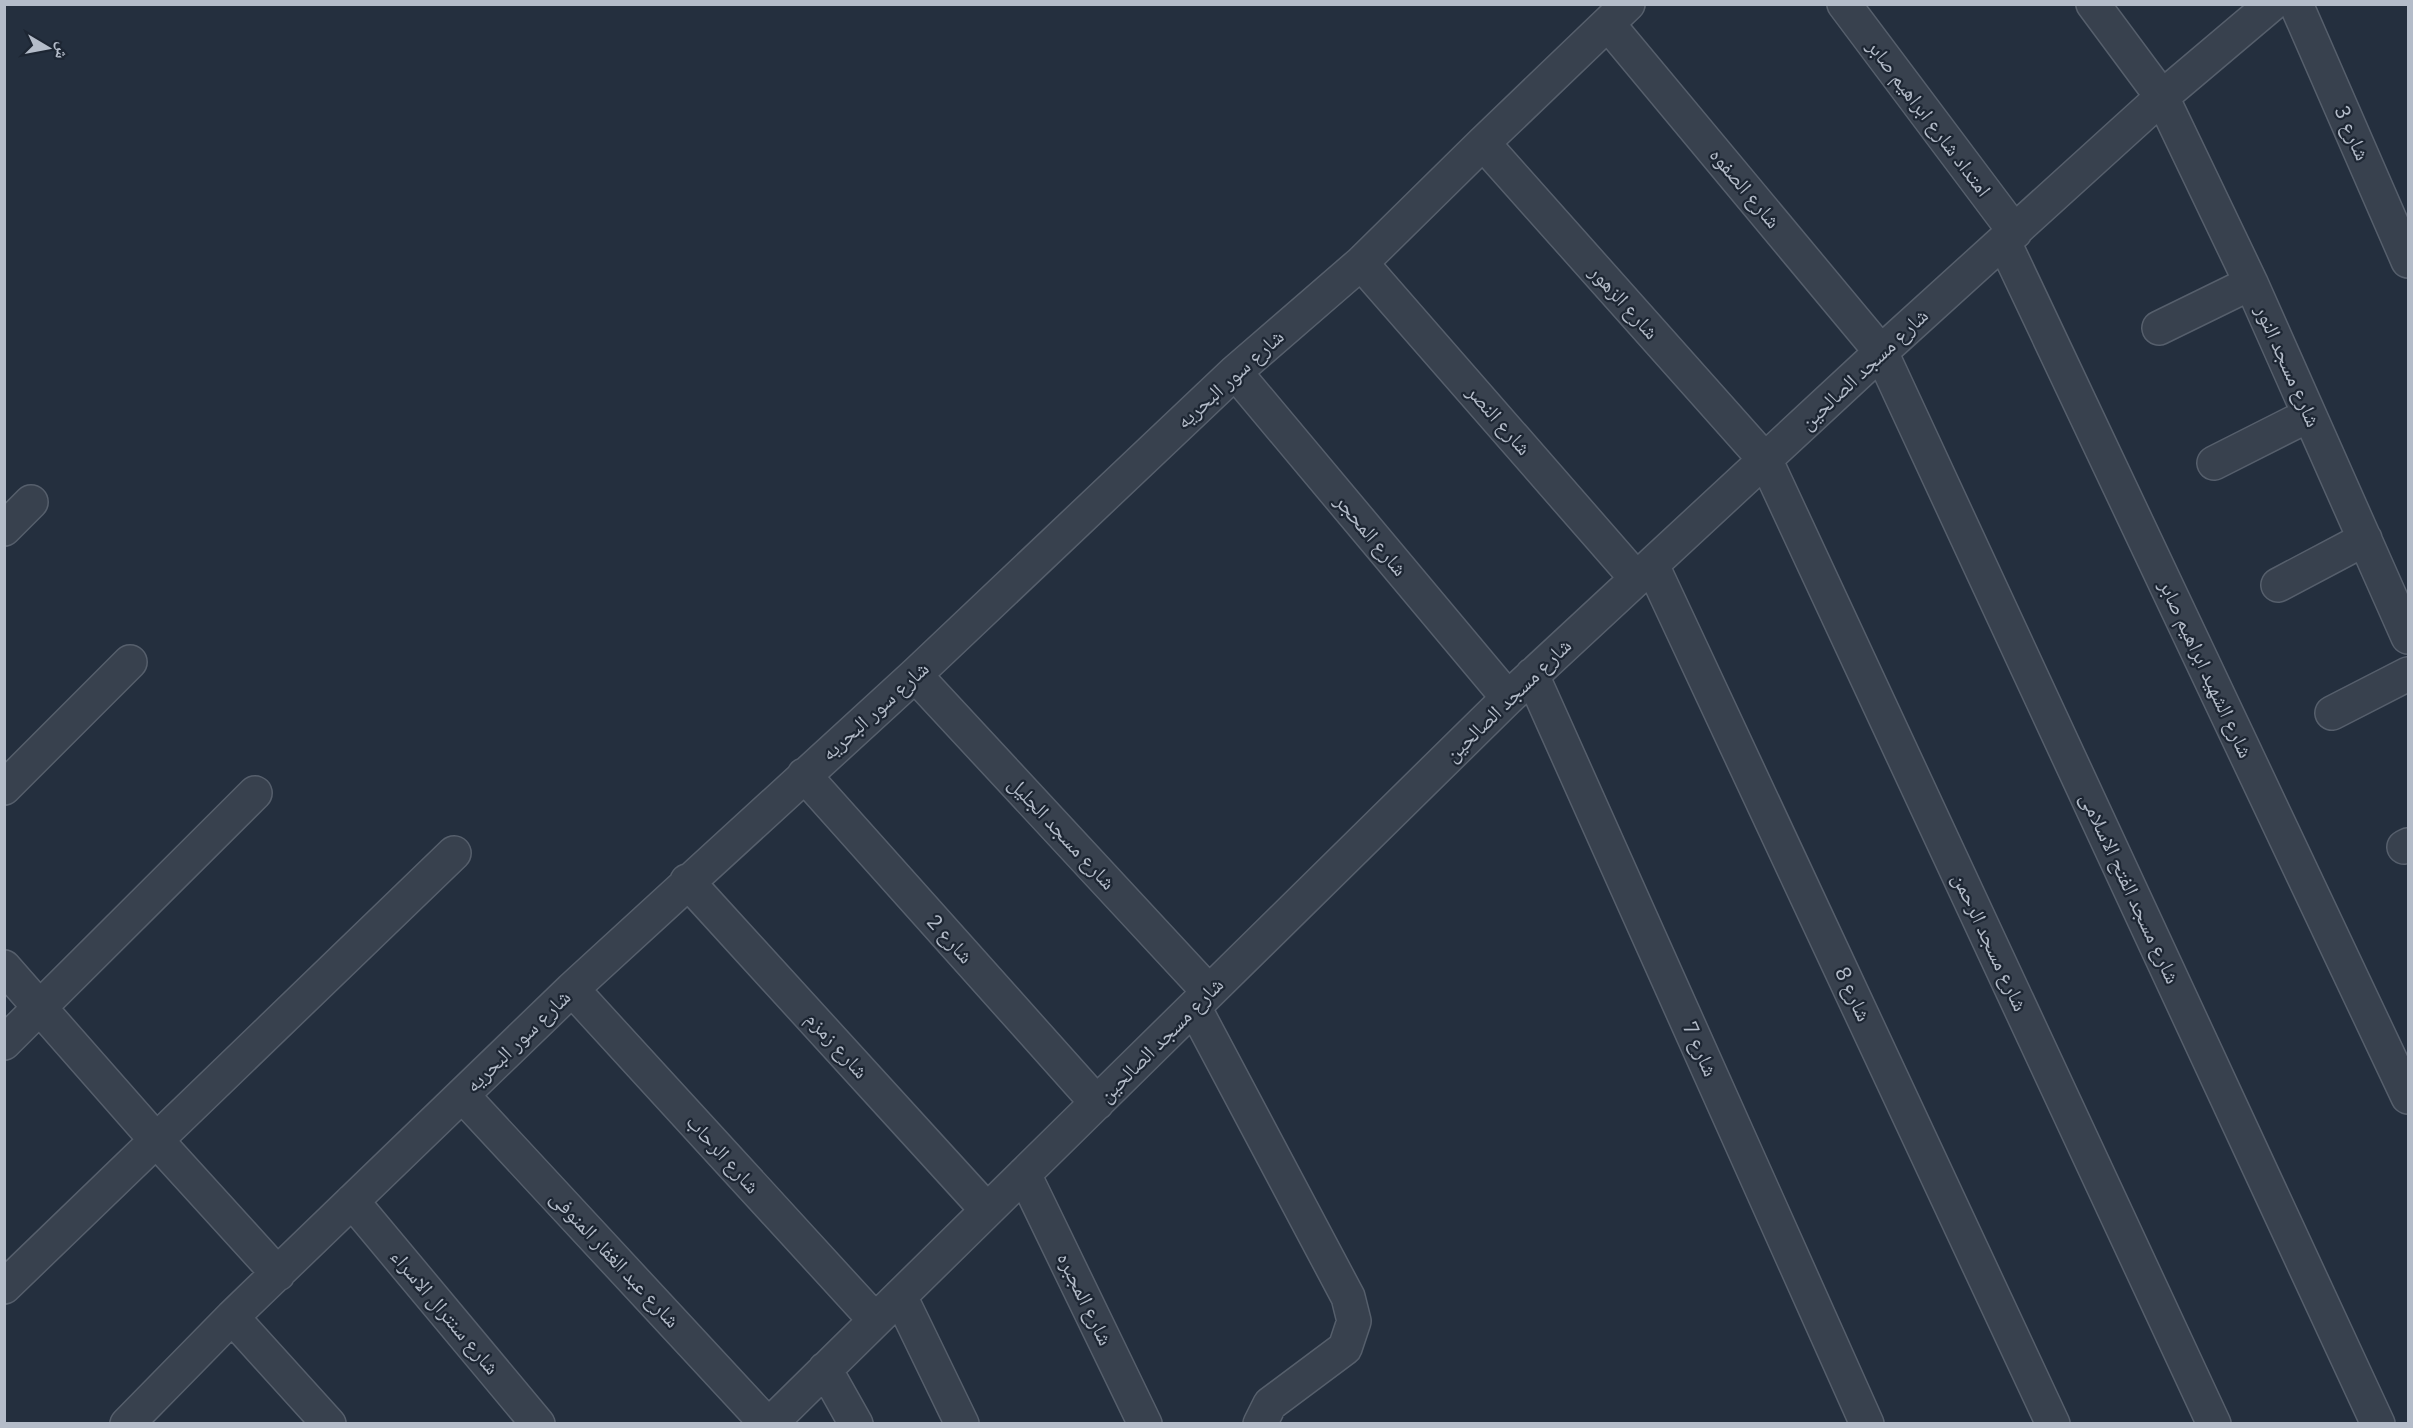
<svg xmlns="http://www.w3.org/2000/svg" width="2413" height="1428" viewBox="0 0 2413 1428" font-family="'IBM Plex Sans','Noto Naskh Arabic',sans-serif">
	<rect width="100%" height="100%" fill="#242f3e"/>
	<g fill="none" stroke-linecap="round" stroke-linejoin="round">
		<defs>
			<path id="minor" d="M1844 4 2015 232
				M2093 4 2162 97 2251 283 2408 637
				M2296 4 2408 261
				M1608 24 1881 352 2378 1424
				M1483 143 1766 461 2214 1424
				M2004 242 2408 1097
				M1361 263 1636 578
				M2159 328 2251 283
				M1235 372 1508 698
				M2214 463 2309 415
				M4 529 31 502
				M1652 565 2053 1424
				M2278 585 2365 539
				M915 675 1209 992
				M1532 675 1867 1424
				M2332 713 2408 674
				M804 775 1097 1103
				M4 788 130 662
				M2404 847 2408 845
				M687 881 987 1210
				M4 967 157 1141 278 1274
				M572 989 875 1320
				M1194 1007 1348 1297 1354 1321 1345 1348 1270 1404 1260 1424
				M4 1043 255 793
				M462 1095 767 1424
				M1024 1174 1145 1424
				M352 1201 538 1424
				M4 1287 454 853
				M900 1296 962 1424
				M232 1317 329 1424
				M825 1369 856 1424
				M127 1424 232 1317 572 989 915 675 1235 372 1361 263 1483 143 1628 4
				M770 1424 1508 698 1881 352 2162 97 2272 4"/>
		</defs>
		<!-- minor casing -->
		<use href="#minor" stroke="#565f6c" stroke-width="36"/>
		<!-- minor -->
		<use href="#minor" stroke="#38414e" stroke-width="33"/>
	</g>
	<g text-anchor="middle" stroke-width="4.5" stroke-linejoin="round" paint-order="stroke">
		<!-- street labels -->
		<g font-size="21" fill="#b4bcc9" stroke="#1d2633">
			<text transform="translate(1929 118) rotate(53)" y="7">امتداد شارع ابراهيم صابر</text>
			<text transform="translate(2352 133) rotate(66)" y="7">شارع 3</text>
			<text transform="translate(1745 188) rotate(50)" y="7">شارع الصفوه</text>
			<text transform="translate(1624 302) rotate(48)" y="7">شارع الزهور</text>
			<text transform="translate(2288 366) rotate(66)" y="7">شارع مسجد النور</text>
			<text transform="translate(1864 369) rotate(-43)" y="7">شارع مسجد الصالحين</text>
			<text transform="translate(1230 379) rotate(-42)" y="7">شارع سور البحريه</text>
			<text transform="translate(1499 420) rotate(49)" y="7">شارع النصر</text>
			<text transform="translate(1371 535) rotate(50)" y="7">شارع المحجر</text>
			<text transform="translate(2206 669) rotate(65)" y="7">شارع الشهيد ابراهيم صابر</text>
			<text transform="translate(1508 700) rotate(-44)" y="7">شارع مسجد الصالحين</text>
			<text transform="translate(875 711) rotate(-42)" y="7">شارع سور البحريه</text>
			<text transform="translate(1062 833) rotate(47)" y="7">شارع مسجد الجليل</text>
			<text transform="translate(2130 888) rotate(65)" y="7">شارع مسجد الفتح الاسلامى</text>
			<text transform="translate(950 939) rotate(48)" y="7">شارع 2</text>
			<text transform="translate(1990 942) rotate(65)" y="7">شارع مسجد الرحمن</text>
			<text transform="translate(1853 994) rotate(65)" y="7">شارع 8</text>
			<text transform="translate(1161 1040) rotate(-45)" y="7">شارع مسجد الصالحين</text>
			<text transform="translate(518 1041) rotate(-44)" y="7">شارع سور البحريه</text>
			<text transform="translate(837 1045) rotate(48)" y="7">شارع زمزم</text>
			<text transform="translate(1700 1049) rotate(66)" y="7">شارع 7</text>
			<text transform="translate(723 1154) rotate(48)" y="7">شارع الرحاب</text>
			<text transform="translate(615 1259) rotate(47)" y="7">شارع عبد الغفار المنوفى</text>
			<text transform="translate(1085 1299) rotate(64)" y="7">شارع المجبره</text>
			<text transform="translate(445 1312) rotate(50)" y="7">شارع سنترال الاسراء</text>
		</g>
	</g>
	<!-- border -->
	<rect width="2413" height="1428" fill="none" stroke="#b4bcc9" stroke-width="12"/>
	<!-- north arrow -->
	<g transform="translate(48 48) rotate(100)" stroke="#1d2633" stroke-width="4.5" paint-order="stroke">
	<path d="M0-4.5L10 22L0 15L-10 22Z" fill="#b4bcc9"/>
	<text y="-9" font-size="16" font-weight="bold" text-anchor="middle" fill="#b4bcc9">ش</text>
	</g>
</svg>
